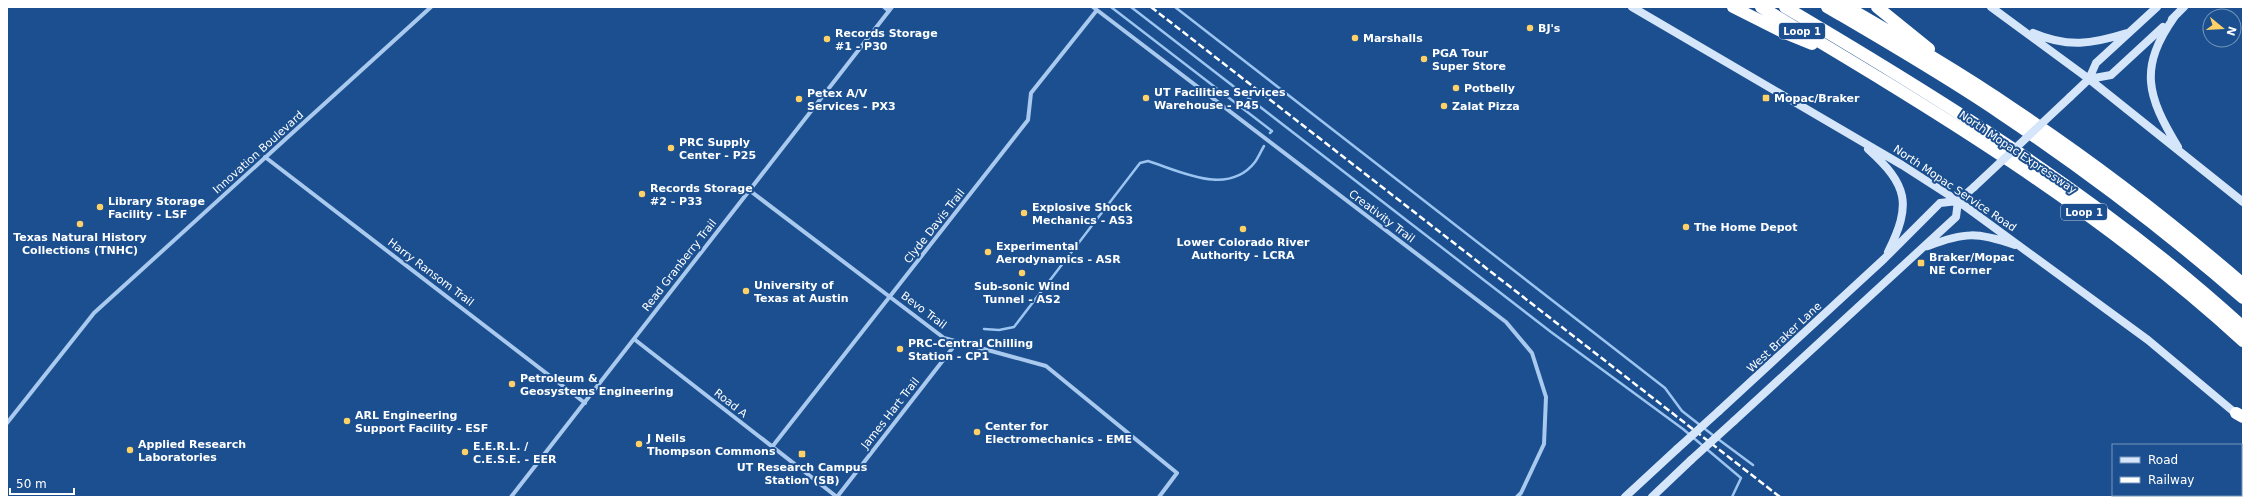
<svg xmlns="http://www.w3.org/2000/svg" width="2250" height="504" viewBox="0 0 2250 504" font-family="'DejaVu Sans',sans-serif">
	<rect width="100%" height="100%" fill="#1b4f8f"/>
	<g fill="none" stroke-linecap="round" stroke-linejoin="round">
		<!-- stream -->
		<path stroke="#9cc4f0" stroke-width="2.5" d="M1111 7 1272 131 1270 133
			M1131 7 1551 332 1683 429 1741 478 1732 497
			M1175 7 1665 388 1682 411 1714 436
			M984 329 999 330 1014 327 1140 163 1148 161C1180 171 1228 197 1255 162 1258 158 1261 151 1264 146
			M1718 439 1753 465"/>
		<!-- street -->
		<path stroke="#a9c9ee" stroke-width="4" d="M884 7 889 11
			M1093 7 1506 322 1532 353 1546 397 1544 444 1521 493 1517 497
			M265 157 585 403
			M749 190 944 338 1046 366 1177 473 1159 497
			M634 339 837 497
			M7 423 94 313 431 7
			M772 447 1028 120 1031 93 1097 10
			M511 497 892 7
			M837 497 958 341"/>
		<!-- secondary -->
		<path stroke="#d6e6fa" stroke-width="8" d="M1632 7 1902 165 1958 201 2148 340 2240 417
			M1991 7 2089 79 2243 202
			M2175 16C2138 68 2147 96 2178 147
			M2172 19 2184 7
			M2033 33C2068 48 2092 44 2127 33
			M2089 79 2111 75 2163 27
			M2070 97 2089 79 2096 63 2157 7
			M1868 149C1908 185 1912 204 1888 252
			M1928 246C1965 232 1977 232 2015 245
			M1719 411 1884 259 1940 203 1958 201 1974 187
			M1734 421 1956 217 1958 201
			M1625 497 1677 449
			M1652 497 1691 460"/>
		<!-- highway -->
		<path stroke="#fff" stroke-width="12" d="M1733 7 1785 33 1812 44
			M1761 7C1929 107 2098 208 2243 341
			M1785 7C1946 102 2104 200 2243 327
			M1827 7C1885 41 1944 75 2000 113 2085 170 2166 231 2243 298
			M1847 7C1904 40 1961 73 2015 110 2095 163 2170 221 2243 284
			M1877 7 1929 49
			M2236 413 2243 417"/>
		<!-- rail -->
		<path stroke="#fff" stroke-width="2.5" stroke-dasharray="7 3" stroke-linecap="butt" d="M1151 7 1780 497"/>
		<!-- secondary-bridge -->
		<path stroke="#d6e6fa" stroke-width="8" d="M1974 187 2070 97
			M1677 449 1719 411
			M1691 460 1734 421"/>
	</g>
	<!-- markers -->
	<g fill="#ffd166" stroke="#1b4f8f" stroke-width="1.5">
		<circle cx="1530" cy="28" r="4"/>
		<circle cx="1355" cy="38" r="4"/>
		<circle cx="827" cy="39" r="4"/>
		<circle cx="1424" cy="59" r="4"/>
		<circle cx="1456" cy="88" r="4"/>
		<circle cx="1146" cy="98" r="4"/>
		<rect x="1762" y="94" width="8" height="8" rx="2"/>
		<circle cx="799" cy="99" r="4"/>
		<circle cx="1444" cy="106" r="4"/>
		<circle cx="671" cy="148" r="4"/>
		<circle cx="642" cy="194" r="4"/>
		<circle cx="100" cy="207" r="4"/>
		<circle cx="1024" cy="213" r="4"/>
		<circle cx="80" cy="224" r="4"/>
		<circle cx="1686" cy="227" r="4"/>
		<circle cx="1243" cy="229" r="4"/>
		<circle cx="988" cy="252" r="4"/>
		<rect x="1917" y="259" width="8" height="8" rx="2"/>
		<circle cx="1022" cy="273" r="4"/>
		<circle cx="746" cy="291" r="4"/>
		<circle cx="900" cy="349" r="4"/>
		<circle cx="512" cy="384" r="4"/>
		<circle cx="347" cy="421" r="4"/>
		<circle cx="977" cy="432" r="4"/>
		<circle cx="639" cy="444" r="4"/>
		<circle cx="130" cy="450" r="4"/>
		<circle cx="465" cy="452" r="4"/>
		<rect x="798" y="450" width="8" height="8" rx="2"/>
	</g>
	<g text-anchor="middle" stroke-width="4" stroke-linejoin="round" paint-order="stroke">
		<!-- shield labels -->
		<g fill="#1b4f8f" stroke="#bbcadd" stroke-width="1">
			<rect x="1779" y="23" width="46" height="16" rx="3"/>
			<rect x="2061" y="204" width="46" height="16" rx="3"/>
		</g>
		<g font-size="10" font-weight="bold" fill="#fff">
			<text x="1802" y="35">Loop 1</text>
			<text x="2084" y="216">Loop 1</text>
		</g>
		<!-- poi labels -->
		<g font-size="11" font-weight="bold" fill="#fff" stroke="#1b4f8f" text-anchor="start">
			<text x="1538" y="32">BJ's</text>
			<text x="835" y="37">Records Storage<tspan x="835" dy="13">#1 - P30</tspan></text>
			<text x="1363" y="42">Marshalls</text>
			<text x="1432" y="57">PGA Tour<tspan x="1432" dy="13">Super Store</tspan></text>
			<text x="1464" y="92">Potbelly</text>
			<text x="1154" y="96">UT Facilities Services<tspan x="1154" dy="13">Warehouse - P45</tspan></text>
			<text x="807" y="97">Petex A/V<tspan x="807" dy="13">Services - PX3</tspan></text>
			<text x="1774" y="102">Mopac/Braker</text>
			<text x="1452" y="110">Zalat Pizza</text>
			<text x="679" y="146">PRC Supply<tspan x="679" dy="13">Center - P25</tspan></text>
			<text x="650" y="192">Records Storage<tspan x="650" dy="13">#2 - P33</tspan></text>
			<text x="108" y="205">Library Storage<tspan x="108" dy="13">Facility - LSF</tspan></text>
			<text x="1032" y="211">Explosive Shock<tspan x="1032" dy="13">Mechanics - AS3</tspan></text>
			<text x="1694" y="231">The Home Depot</text>
			<text x="80" y="241" text-anchor="middle">Texas Natural History<tspan x="80" dy="13">Collections (TNHC)</tspan></text>
			<text x="1243" y="246" text-anchor="middle">Lower Colorado River<tspan x="1243" dy="13">Authority - LCRA</tspan></text>
			<text x="996" y="250">Experimental<tspan x="996" dy="13">Aerodynamics - ASR</tspan></text>
			<text x="1929" y="261">Braker/Mopac<tspan x="1929" dy="13">NE Corner</tspan></text>
			<text x="754" y="289">University of<tspan x="754" dy="13">Texas at Austin</tspan></text>
			<text x="1022" y="290" text-anchor="middle">Sub-sonic Wind<tspan x="1022" dy="13">Tunnel - AS2</tspan></text>
			<text x="908" y="347">PRC-Central Chilling<tspan x="908" dy="13">Station - CP1</tspan></text>
			<text x="520" y="382">Petroleum &amp;<tspan x="520" dy="13">Geosystems Engineering</tspan></text>
			<text x="355" y="419">ARL Engineering<tspan x="355" dy="13">Support Facility - ESF</tspan></text>
			<text x="985" y="430">Center for<tspan x="985" dy="13">Electromechanics - EME</tspan></text>
			<text x="647" y="442">J Neils<tspan x="647" dy="13">Thompson Commons</tspan></text>
			<text x="138" y="448">Applied Research<tspan x="138" dy="13">Laboratories</tspan></text>
			<text x="473" y="450">E.E.R.L. /<tspan x="473" dy="13">C.E.S.E. - EER</tspan></text>
			<text x="802" y="471" text-anchor="middle">UT Research Campus<tspan x="802" dy="13">Station (SB)</tspan></text>
		</g>
		<!-- street labels -->
		<g font-size="11" fill="#fff" stroke="#1b4f8f">
			<text transform="translate(258 152) rotate(-42)" y="4">Innovation Boulevard</text>
			<text transform="translate(2018 152) rotate(34)" y="4">North Mopac Expressway</text>
			<text transform="translate(1955 188) rotate(34)" y="4">North Mopac Service Road</text>
			<text transform="translate(1382 216) rotate(37)" y="4">Creativity Trail</text>
			<text transform="translate(934 226) rotate(-52)" y="4">Clyde Davis Trail</text>
			<text transform="translate(679 265) rotate(-52)" y="4">Read Granberry Trail</text>
			<text transform="translate(431 272) rotate(37)" y="4">Harry Ransom Trail</text>
			<text transform="translate(924 310) rotate(37)" y="4">Bevo Trail</text>
			<text transform="translate(1784 337) rotate(-43)" y="4">West Braker Lane</text>
			<text transform="translate(731 403) rotate(38)" y="4">Road A</text>
			<text transform="translate(890 413) rotate(-52)" y="4">James Hart Trail</text>
		</g>
	</g>
	<!-- border -->
	<rect width="2250" height="504" fill="none" stroke="#ffffff" stroke-width="16"/>
	<!-- legend -->
	<rect x="2112" y="444" width="130" height="52" fill="#1b4f8f" stroke="#7695bc"/>
	<rect x="2120" y="457" width="20" height="6" fill="#d6e6fa" stroke="#7695bc"/>
	<text x="2148" y="464" font-size="12" fill="#ffffff">Road</text>
	<rect x="2120" y="477" width="20" height="6" fill="#ffffff" stroke="#7695bc"/>
	<text x="2148" y="484" font-size="12" fill="#ffffff">Railway</text>
	<!-- north arrow -->
	<g transform="translate(2222 28) rotate(108)"><circle r="19" fill="#1b4f8f" stroke="#7695bc"/>
	<path d="M0-3L7 15L0 10L-7 15Z" fill="#ffd166"/>
	<text y="-6" font-size="11" font-weight="bold" text-anchor="middle" fill="#ffffff">N</text>
	</g>
	<!-- scale -->
	<path d="M10 488v6h64v-6" fill="none" stroke="#ffffff" stroke-width="2"/>
	<text x="16" y="488" font-size="12" fill="#ffffff" stroke="#1b4f8f" stroke-width="3" paint-order="stroke">50 m</text>
</svg>
